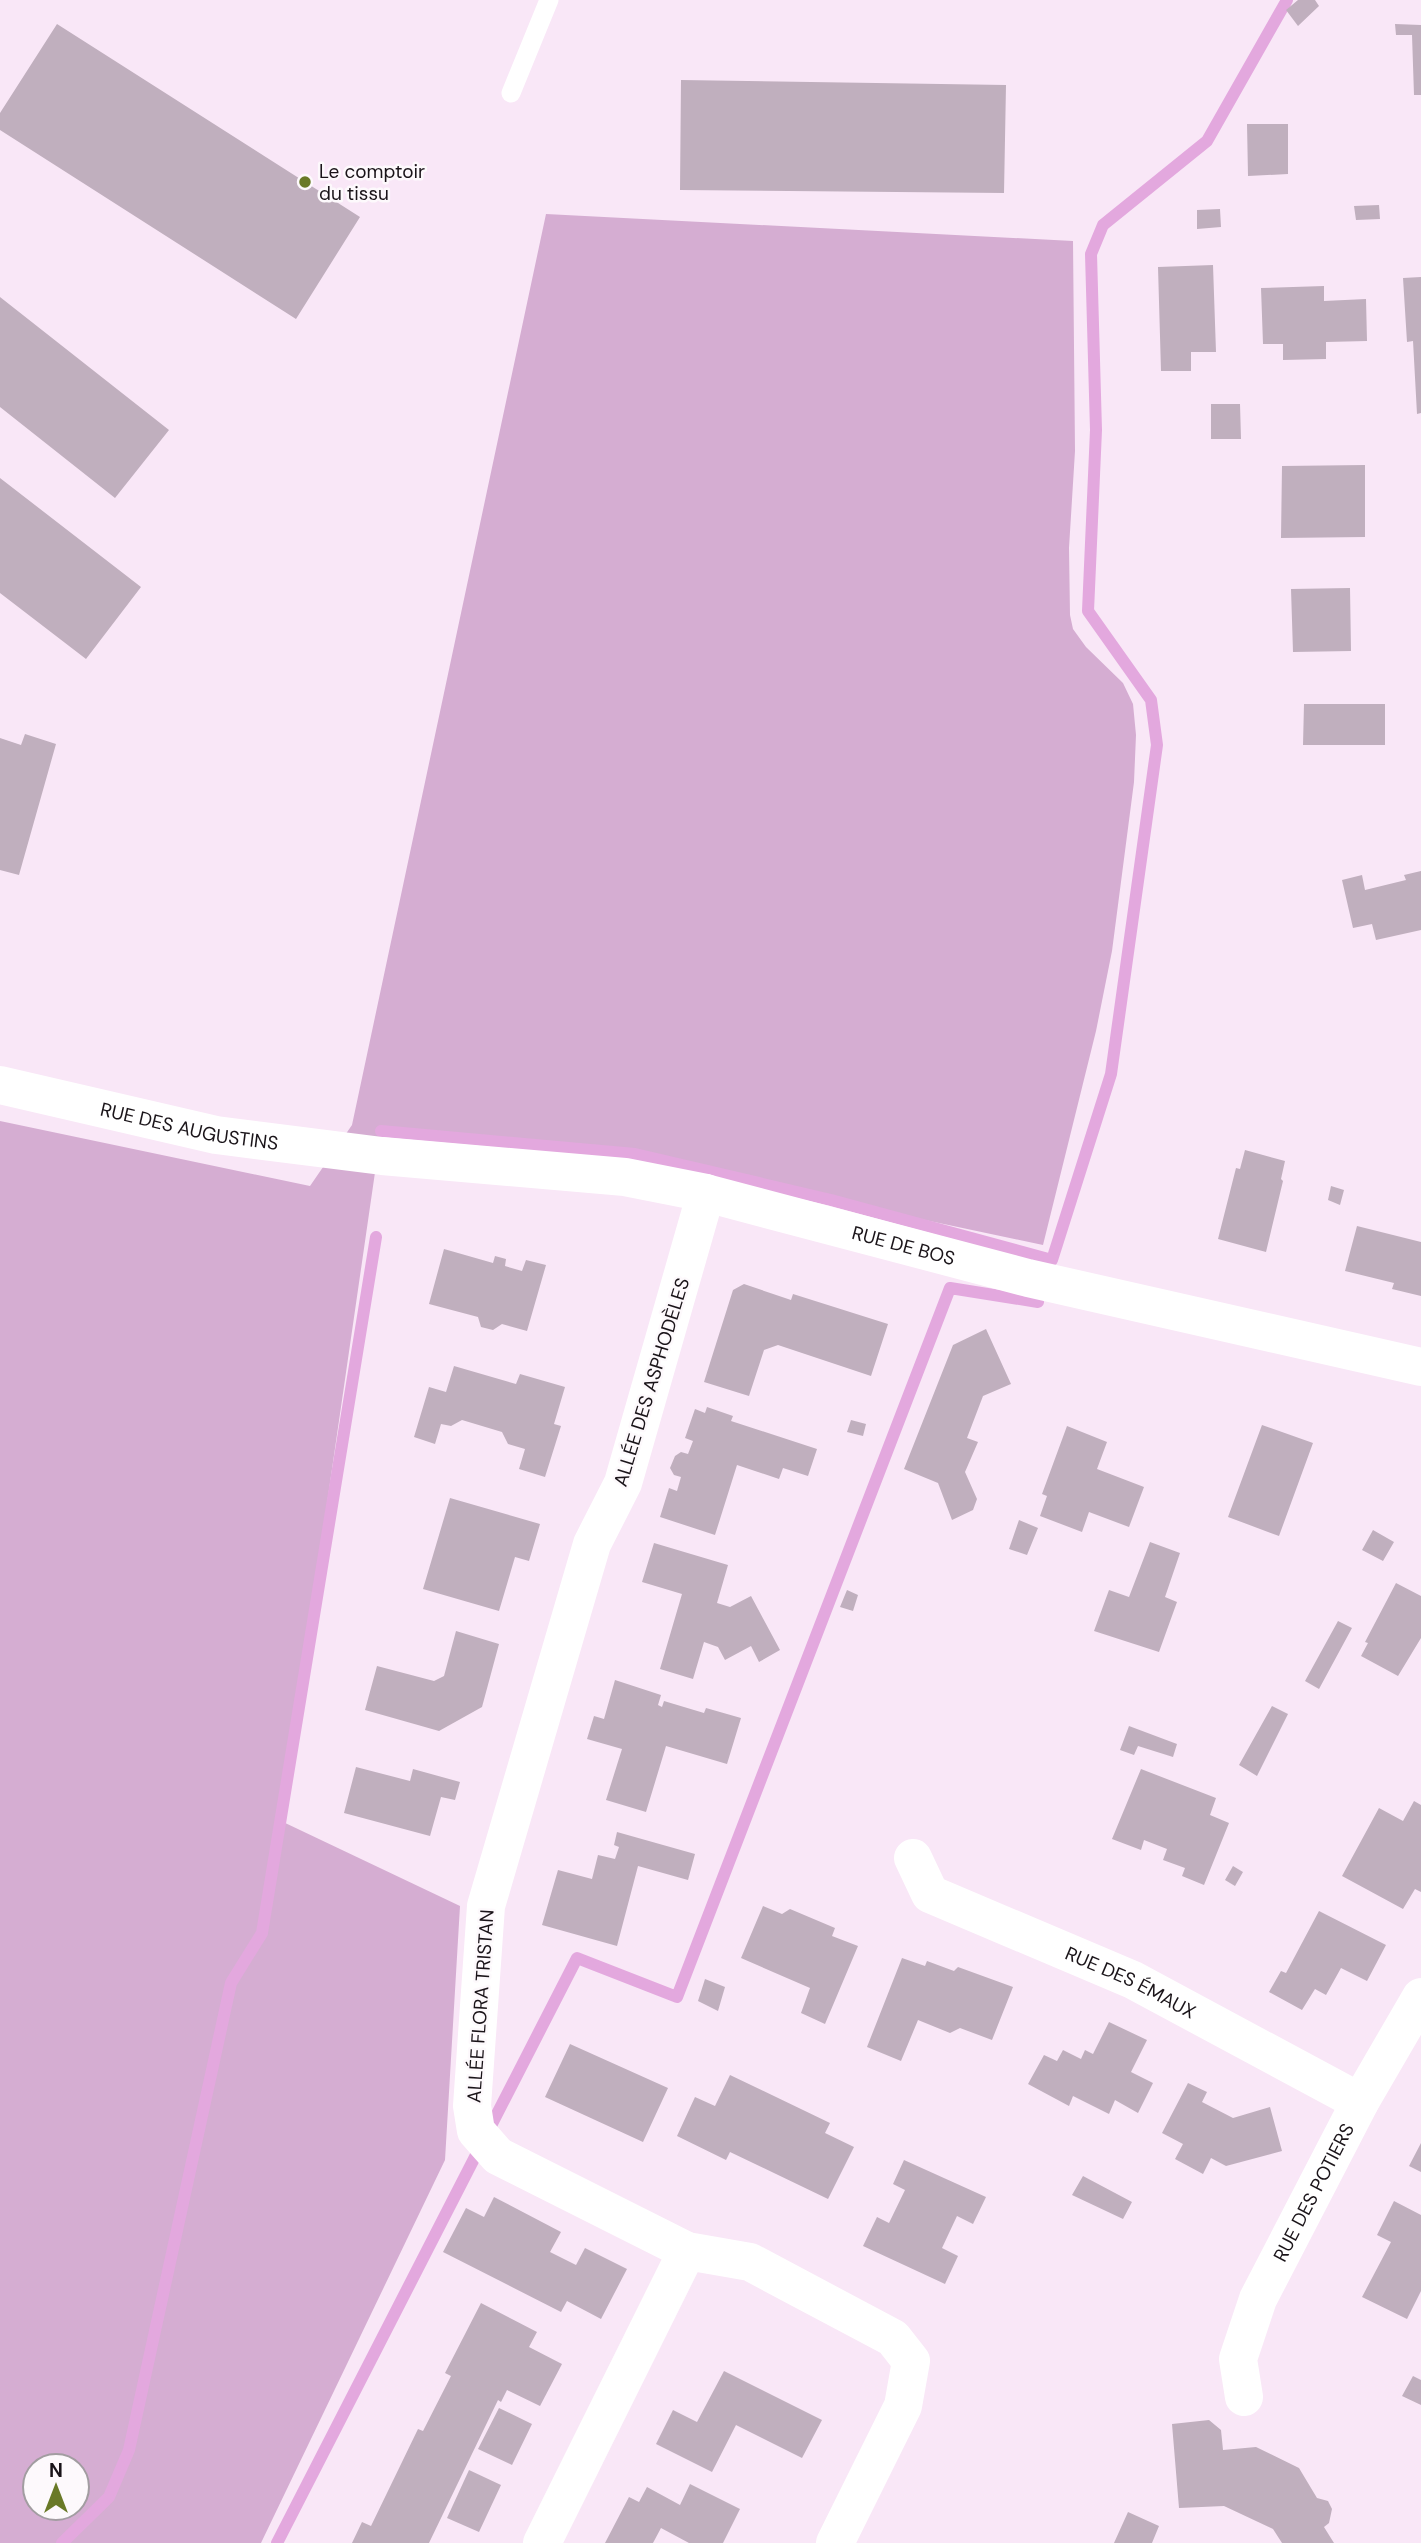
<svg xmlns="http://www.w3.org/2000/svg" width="1421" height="2543" viewBox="0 0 1421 2543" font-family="'DM Sans',sans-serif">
	<rect width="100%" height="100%" fill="#f9e7f7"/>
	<!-- green -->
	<path fill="#d5add2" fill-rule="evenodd" d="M546 214 1073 241 1075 451 1069 548 1070 615 1073 629 1086 647 1123 683 1133 704 1136 735 1134 782 1112 951 1096 1031 1043 1245 628 1157 381 1131 281 1821 460 1906 445 2160 261 2543H0V1121L310 1186 352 1125ZM35 2466H77V2508H35Z"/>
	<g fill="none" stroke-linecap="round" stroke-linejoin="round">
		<!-- stream -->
		<path stroke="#e3a8de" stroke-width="12" d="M381 1131 635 1154 831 1200 1052 1260 1111 1074 1157 745 1151 700 1088 611 1096 430 1091 254 1103 225 1207 141 1287 0
			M62 2543 109 2497 129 2450 231 1983 262 1933 376 1237
			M277 2543 577 1958 677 1997 950 1288 1038 1302"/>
	</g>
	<!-- building -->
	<path fill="#c0afbe" d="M1298 0H1315L1319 6 1298 26 1286 10Z
		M57 24 360 217 296 319 0 130V113Z
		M1395 24 1421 25V95H1414L1412 35H1396Z
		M681 80 1006 85 1004 193 680 190Z
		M1247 124H1288V174L1248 176Z
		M1379 205 1380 219 1356 220 1354 206Z
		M1220 209 1221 227 1197 229V210Z
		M1213 265 1216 352H1191V371H1161L1158 267Z
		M1421 277V413L1417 414 1413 341 1407 342 1403 278Z
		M1324 286V301L1366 299 1367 341 1326 342V359L1283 360V344H1263L1261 288Z
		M0 297 169 430 115 498 0 407Z
		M1211 404H1240L1241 439H1211Z
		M1365 465V537L1281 538 1282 466Z
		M0 478 141 587 86 659 0 593Z
		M1350 588 1351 651 1293 652 1291 589Z
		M1304 704H1385V745H1303Z
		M25 734 56 744 19 875 0 870V738L21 745Z
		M1421 871V930L1376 940 1372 924 1353 928 1342 880 1362 875 1365 890 1406 880 1404 875Z
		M1245 1150 1285 1161 1281 1179 1283 1181 1266 1252 1218 1239 1236 1168 1240 1169Z
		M1331 1186 1344 1190 1340 1205 1328 1200Z
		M1357 1226 1421 1242V1296L1392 1289 1394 1283 1345 1271Z
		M444 1249 493 1263 495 1256 506 1259 505 1266 522 1271 526 1260 546 1265 527 1331 502 1324 493 1330 481 1327 478 1317 429 1304Z
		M744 1284 791 1300 793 1294 888 1324 871 1376 778 1345 764 1350 749 1396 704 1382 733 1290Z
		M986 1329 1011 1384 983 1396 967 1438 978 1442 965 1472 977 1499 973 1510 952 1520 938 1483 904 1469 953 1345Z
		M454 1366 516 1384 520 1374 565 1387 554 1424 561 1426 545 1477 519 1469 525 1449 508 1444 502 1432 462 1420 451 1426 441 1424 435 1444 414 1437 429 1387 446 1392Z
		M707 1407 733 1416 731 1421 817 1449 808 1476 783 1468 779 1479 737 1465 715 1535 660 1517 669 1488 677 1491 681 1477 674 1475 670 1468 675 1456 681 1452 688 1454 693 1441 685 1438 695 1409 705 1413Z
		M851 1420 866 1424 863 1436 847 1432Z
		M1262 1425 1313 1443 1279 1536 1228 1517Z
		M1067 1426 1107 1442 1097 1469 1144 1487 1129 1527 1089 1512 1082 1532 1040 1516 1047 1496 1042 1494Z
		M450 1498 540 1524 529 1561 515 1557 499 1611 423 1589Z
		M1019 1520 1038 1528 1027 1555 1009 1549Z
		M1373 1530 1394 1542 1383 1561 1362 1550Z
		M1150 1542 1180 1553 1165 1597 1177 1602 1159 1652 1094 1631 1109 1590 1129 1597Z
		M654 1543 728 1565 717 1603 730 1607 751 1596 780 1650 759 1662 751 1646 725 1660 718 1647 704 1642 693 1679 660 1669 682 1594 642 1582Z
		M1396 1583 1421 1596V1638L1398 1676 1361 1656 1368 1643 1365 1642Z
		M847 1590 858 1595 853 1611 840 1607Z
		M1338 1621 1352 1628 1319 1689 1305 1681Z
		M456 1631 499 1644 482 1707 439 1731 365 1710 377 1666 434 1681 444 1676Z
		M615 1680 661 1695 658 1705 662 1707 664 1701 704 1713 706 1708 741 1718 727 1764 666 1746 646 1812 606 1800 622 1749 587 1739 594 1716 604 1719Z
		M1272 1706 1288 1714 1257 1776 1239 1765Z
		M1129 1726 1177 1744 1173 1757 1138 1746 1134 1755 1120 1750Z
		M356 1767 410 1781 413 1769 460 1782 455 1800 441 1797 430 1836 344 1813Z
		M1141 1769 1216 1798 1210 1815 1229 1823 1204 1885 1182 1876 1185 1868 1163 1860 1167 1849 1144 1840 1141 1850 1112 1839Z
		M1414 1801 1421 1805V1892L1415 1889 1403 1909 1342 1876 1379 1808 1403 1821Z
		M617 1832 695 1854 688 1880 638 1866 617 1946 542 1925 558 1870 592 1879 598 1855 615 1859 619 1847 614 1845Z
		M1233 1866 1243 1872 1235 1886 1225 1880Z
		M763 1906 782 1914 790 1909 835 1928 832 1936 858 1946 825 2024 801 2013 810 1988 741 1958Z
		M1319 1911 1386 1945 1367 1981 1341 1968 1326 1995 1315 1989 1302 2010 1269 1992 1281 1971 1286 1973Z
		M902 1958 925 1966 927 1961 954 1971 958 1967 1013 1987 992 2040 960 2028 950 2033 918 2020 901 2061 867 2047Z
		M705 1979 725 1987 718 2011 698 2001Z
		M1109 2022 1147 2040 1131 2072 1153 2083 1138 2113 1115 2100 1109 2114 1073 2096 1069 2106 1028 2084 1044 2055 1057 2061 1063 2050 1081 2059 1085 2050 1093 2054Z
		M570 2044 668 2088 643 2142 545 2097Z
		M730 2075 830 2123 825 2133 854 2147 828 2199 730 2152 726 2160 677 2136 695 2097 715 2106Z
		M1188 2083 1207 2092 1202 2102 1233 2118 1270 2107 1282 2151 1226 2166 1211 2158 1203 2174 1175 2159 1183 2144 1162 2133Z
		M1421 2143V2172L1409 2166Z
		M904 2160 986 2197 973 2224 957 2216 942 2248 958 2256 945 2284 863 2246 877 2217 889 2223 905 2190 893 2184Z
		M1083 2176 1132 2202 1123 2219 1072 2195Z
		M494 2197 561 2232 550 2252 576 2265 585 2248 627 2269 601 2319 567 2301 561 2312 443 2252 466 2208 484 2217Z
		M1394 2201 1421 2215V2291L1407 2319 1362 2297 1391 2242 1377 2235Z
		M481 2303 537 2332 529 2347 562 2364 540 2406 507 2390 501 2402 498 2400 429 2543H352L362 2522 371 2526 418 2429 423 2431 451 2376 445 2373Z
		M724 2371 822 2420 802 2458 736 2425 712 2472 656 2444 673 2410 697 2422Z
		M1413 2376 1421 2380V2405L1402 2396Z
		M499 2408 532 2424 512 2465 478 2449Z
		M1209 2420 1221 2430 1223 2450 1256 2447 1299 2468 1317 2498 1328 2501 1332 2509 1329 2523 1324 2527 1334 2543H1282L1273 2529 1224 2506 1179 2508 1172 2424Z
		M469 2470 501 2485 479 2532 447 2518Z
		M690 2484 740 2509 723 2543H689L661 2528 653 2543H605L629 2497 639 2502 647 2487 680 2505Z
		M1128 2512 1159 2526 1152 2543H1114Z"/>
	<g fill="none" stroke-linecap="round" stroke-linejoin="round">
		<!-- service -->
		<path stroke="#fff" stroke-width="19" d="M511 93 549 0"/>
		<!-- minor -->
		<g stroke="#fff" stroke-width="38">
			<path id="s1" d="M0 1085 216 1135 382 1156 625 1177 706 1193 1028 1278 1421 1367"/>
			<path d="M706 1193 623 1483 592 1544 486 1906 472 2106 476 2131 498 2156 687 2251 750 2262 893 2338 911 2361 903 2406 835 2543"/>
			<path id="s2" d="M913 1858 930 1894 1133 1980 1360 2102"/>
			<path id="s3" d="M1244 2397 1238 2359 1258 2299 1360 2102 1421 1997"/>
			<path d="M542 2543 687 2251"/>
		</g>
	</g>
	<!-- markers -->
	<circle fill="#697927" stroke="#fdf9fc" stroke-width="2.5" cx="305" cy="182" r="7"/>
	<g text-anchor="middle" stroke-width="5" stroke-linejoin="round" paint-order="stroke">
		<!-- poi labels -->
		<g font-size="19" fill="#1a1419" stroke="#fdf9fc" text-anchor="start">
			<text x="319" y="178">Le comptoir<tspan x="319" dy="22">du tissu</tspan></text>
		</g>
		<!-- street labels -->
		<g font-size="19" fill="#1a1419" stroke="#fdf9fc">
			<text dy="7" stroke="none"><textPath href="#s1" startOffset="194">RUE DES AUGUSTINS</textPath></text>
			<text dy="7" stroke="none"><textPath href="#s1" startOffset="920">RUE DE BOS</textPath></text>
			<text transform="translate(651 1382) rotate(-73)" y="7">ALLÉE DES ASPHODÈLES</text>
			<text dy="7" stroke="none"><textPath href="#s2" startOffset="259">RUE DES ÉMAUX</textPath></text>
			<text transform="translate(480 2006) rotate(-86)" y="7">ALLÉE FLORA TRISTAN</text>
			<text dy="7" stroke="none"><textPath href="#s3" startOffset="222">RUE DES POTIERS</textPath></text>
		</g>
	</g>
	<!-- north arrow -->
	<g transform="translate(56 2487)"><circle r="33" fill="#fdf9fc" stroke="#a29da1" stroke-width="2"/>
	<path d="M0-5L12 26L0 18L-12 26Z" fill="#697927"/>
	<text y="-10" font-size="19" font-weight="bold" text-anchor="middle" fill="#1a1419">N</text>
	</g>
</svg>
